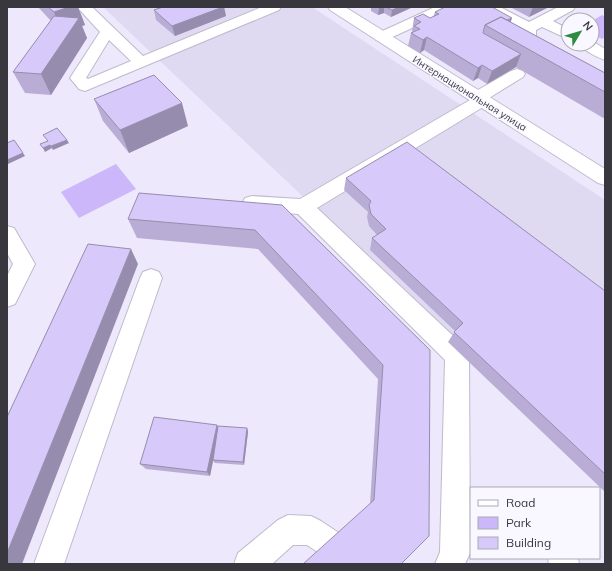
<svg xmlns="http://www.w3.org/2000/svg" width="612" height="571" viewBox="0 0 612 571" font-family="Mulish,sans-serif">
	<rect width="100%" height="100%" fill="#ede8fb"/>
	<!-- built -->
	<path fill="#e0d9f2" d="M103 7H312L605 200V483Z"/>
	<!-- green -->
	<path fill="#cbb7f9" d="M602 15 605 17V37L602 39 592 34V21Z
		M116 164 136 189 79 218 61 192Z"/>
	<g fill="none" stroke-linecap="round" stroke-linejoin="round">
		<defs>
			<path id="minor" d="M77 7H92L143 56 262 7H281L279 10 85 91 79 89 70 78 100 32ZM109 40 131 61 88 79 86 78Z
				M435 7H453L451 10 386 40 381 41 376 40 374 37 376 34Z
				M483 7H500L529 22 558 7H575L573 10 553 21 568 29V39L542 27 536 30V43L549 50 552 53 549 56C542 58 527 54 522 46 520 42 522 35 522 30L485 10Z
				M592 41 605 49V60C597 57 584 51 579 44H592Z
				M517 69 523 71 525 74 523 77 489 98 490 100 488 104 317 208 466 348 469 356 470 553 465 564H435L440 552 445 360 298 214 252 210 245 208 242 203 245 198 252 196 300 199 470 100 469 98 471 94 511 71Z
				M7 226 14 228 35 264 15 304 7 307V276L13 264 7 253Z
				M151 269 159 272 162 278 64 564H34L140 278 143 272Z
				M288 515 311 516 321 521 339 533 344 543 339 553 329 558 319 553 307 545H293L272 564H234L238 553 278 520Z
				M548 558H578L579 564H549Z"/>
			<path id="major" d="M328 7H345L605 169V185L598 183 330 10Z"/>
		</defs>
		<!-- minor casing -->
		<use href="#minor" stroke="#bfbacc" stroke-width="2"/>
		<!-- major casing -->
		<use href="#major" stroke="#bfbacc" stroke-width="2"/>
		<!-- minor -->
		<use href="#minor" fill="#fff" fill-rule="evenodd"/>
		<!-- major -->
		<use href="#major" fill="#fff" fill-rule="evenodd"/>
	</g>
	<!-- wall -->
	<path fill="#b9add6" d="M38 7H78L85 25 82 26 87 38 51 95 25 93 13 72 51 21Z
		M151 7H224L226 16 175 36 156 20 154 10 159 8H152Z
		M371 7H413L391 17 384 13 378 15 371 11Z
		M510 7H549L529 17Z
		M435 12 511 22 605 73V119L516 67 487 84 478 78 473 81 424 50 420 53 408 46 411 33 413 32 412 31 414 18H430L433 17Z
		M94 99 188 126 129 153 103 121Z
		M346 178 605 291V492L448 342 455 331 370 250 372 238 377 235 369 226 367 217 368 212 344 190Z
		M282 205 430 350 401 564 370 504 378 379 258 249 137 238 128 219Z
		M247 428 248 432 244 465 215 463 213 461 210 476 146 469 140 464Z"/>
	<!-- shaded-wall -->
	<path fill="#968dae" d="M69 7H78L85 25 82 26 87 38 51 95 41 74 62 33 54 12Z
		M223 7H224L226 16 175 36 172 26Z
		M382 7H384V13L378 15 379 8Z
		M399 7H413L391 17 392 10Z
		M533 7H549L529 17Z
		M512 18 508 31 491 28Z
		M427 37 424 50 420 53 423 40Z
		M521 54 516 67 487 84 492 71Z
		M482 65 478 78 473 81 478 68Z
		M182 103 188 126 129 153 120 130Z
		M67 140 69 143 53 150 51 146Z
		M50 145 52 148 45 152 43 148Z
		M23 153 25 156 8 164 7 162V160Z
		M131 249 138 264 22 564H7V553Z
		M217 425 220 430 213 460V461L210 476 207 472Z
		M247 428 248 432 244 465 243 462Z"/>
	<!-- building -->
	<path fill="#d7c9f9" stroke="#968dae" d="M48 7H69L54 12Z
		M163 7H223L172 26 154 10Z
		M386 7H399L392 10Z
		M445 7H492L512 18 507 20 501 17 485 25 483 33 521 54 492 71 482 65 478 68 427 37 423 40 411 33 420 29 414 26 421 22 414 18 423 14 430 18 439 14 435 12Z
		M54 16 79 18 41 74 13 72Z
		M501 17 605 73V92L485 25Z
		M154 75 182 103 120 130 94 99Z
		M57 128 67 140 51 146 50 145 43 148 40 144 48 141 43 135Z
		M14 140 23 153 7 160V143Z
		M407 142 605 291V474L454 332 463 323 372 238 386 229 371 214 369 205 371 201 346 178Z
		M139 193 282 205 430 350 429 536 401 564H303L374 500 383 365 255 230 128 219Z
		M88 244 131 249 7 553V417Z
		M154 417 217 425 207 472 140 464Z
		M218 426 247 428 243 462 213 460Z"/>
	<g text-anchor="middle" stroke-width="3" stroke-linejoin="round" paint-order="stroke">
		<!-- far-street labels -->
		<g font-size="10" fill="#39373e" stroke="#f9f7ff">
			<text transform="translate(470 93) rotate(32)" y="4">Интернациональная улица</text>
		</g>
	</g>
	<!-- border -->
	<rect width="612" height="571" fill="none" stroke="#39373e" stroke-width="16"/>
	<!-- legend -->
	<rect x="470" y="487" width="130" height="72" fill="#f9f7ff" stroke="#acaab2"/>
	<rect x="478" y="500" width="20" height="6" fill="#ffffff" stroke="#acaab2"/>
	<text x="506" y="507" font-size="12" fill="#39373e">Road</text>
	<rect x="478" y="517" width="20" height="12" fill="#cbb7f9" stroke="#acaab2"/>
	<text x="506" y="527" font-size="12" fill="#39373e">Park</text>
	<rect x="478" y="537" width="20" height="12" fill="#d7c9f9" stroke="#acaab2"/>
	<text x="506" y="547" font-size="12" fill="#39373e">Building</text>
	<!-- north arrow -->
	<g transform="translate(580 32) rotate(52)"><circle r="19" fill="#f9f7ff" stroke="#acaab2"/>
	<path d="M0-3L7 15L0 10L-7 15Z" fill="#2d8b3e"/>
	<text y="-6" font-size="11" font-weight="bold" text-anchor="middle" fill="#39373e">N</text>
	</g>
</svg>
